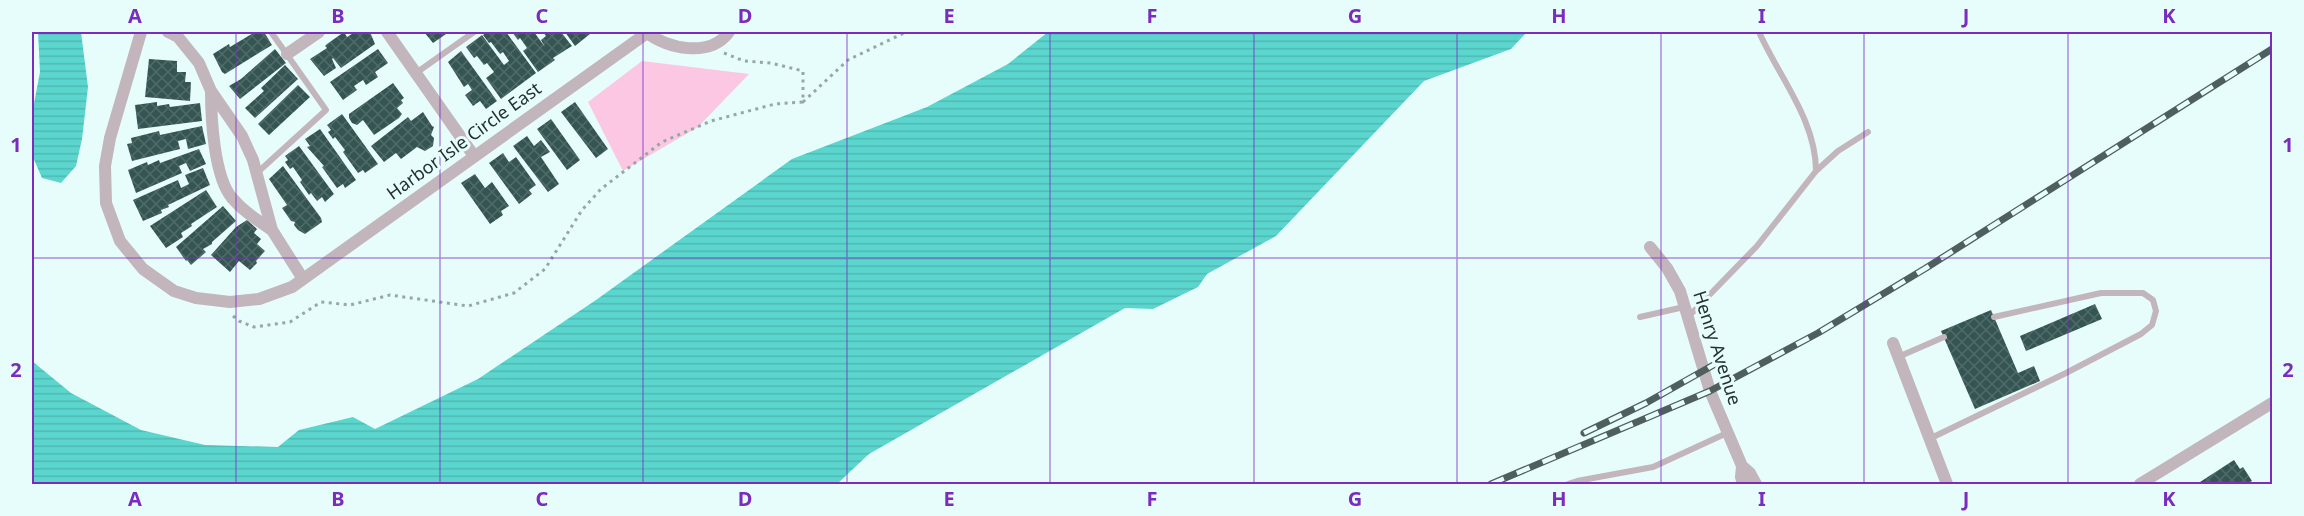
<svg xmlns="http://www.w3.org/2000/svg" width="2304" height="516" viewBox="0 0 2304 516" font-family="'Noto Sans',sans-serif">
	<defs>
		<pattern id="water-rules" width="6" height="5" patternUnits="userSpaceOnUse" patternTransform="scale(1.5)"><rect width="6" height="5" fill="#5bd6ce"/><path d="M0 2.5h6" fill="none" stroke="#4fb8b1"/></pattern>
		<pattern id="building-cross-hatch" width="8" height="8" patternUnits="userSpaceOnUse" patternTransform="scale(1.5)"><rect width="8" height="8" fill="#355553"/><path d="M0 0l8 8M0 8l8-8" fill="none" stroke="#506b69"/></pattern>
	</defs>
	<rect width="100%" height="100%" fill="#e7fdfb"/>
	<!-- park -->
	<path fill="#fcc7e3" d="M642 61 749 74 698 127 623 171 588 102Z"/>
	<!-- water -->
	<path fill="url(#water-rules)" d="M38 32H81L88 87 82 139 76 166 61 183 42 178 32 155V114L40 72Z
		M1048 32H1527L1511 49 1424 81 1276 236 1207 274 1198 287 1153 309 1125 308 869 454 837 484H32V361L71 393 141 430 205 445 278 447 299 430 353 417 375 429 478 379 596 300 792 159 927 107 1008 64Z"/>
	<!-- building -->
	<path fill="url(#building-cross-hatch)" d="M255 32H264L272 45 225 74 222 72 213 54 229 44 230 47Z
		M344 32 347 37 355 32H370L375 44 341 68 333 58 332 59 336 68 324 76 310 59 327 48 325 46 327 44Z
		M424 32H449L433 43Z
		M487 32H506L536 73 501 99 486 78 494 72 487 63 484 65 477 56 474 58 466 47 482 35 504 65 509 61 503 52 500 54 491 42 489 43 483 35Z
		M512 32H534L545 47 541 40 546 36 543 32H561L572 46 553 58 555 60 538 72 523 51 527 48 520 38 518 40Z
		M565 32H588L590 34 575 46Z
		M275 49 286 63 240 99 229 86 241 79Z
		M378 49 388 63 375 72 378 77 366 85 363 80 354 86 357 90 343 100 330 82Z
		M461 51 497 101 486 109 480 101 473 106 465 95 472 90 468 84 464 87 448 62Z
		M149 59 177 61V72H186L185 82H191L190 101 145 97Z
		M285 65 298 79 255 118 245 108 264 91 261 88Z
		M393 83 404 98 401 100 403 103 397 108 402 114 399 118 374 135 363 120 357 125 352 123 349 118V114Z
		M298 85 310 97 269 135 258 124Z
		M157 102V106L169 104 170 107 200 103 202 121 138 129 135 105Z
		M575 102 608 149 596 158 561 112Z
		M423 112 432 126 434 127 431 135 434 138 433 146 425 151 417 147 401 159 396 153 384 162 371 146 408 117 411 121Z
		M342 114 378 164 365 173 363 170 358 173 343 152 345 150 335 137 333 139 328 132 331 130 327 125Z
		M551 119 580 160 567 170 537 129Z
		M202 126 206 144 188 149 186 139 178 141 180 149 132 161 127 144 132 143 131 138 159 131 160 135Z
		M320 129 356 180 345 188 343 184 337 188 322 167 324 166 307 147 310 146 305 139Z
		M527 136 534 146 541 140 550 152 541 157 559 184 548 192 513 146Z
		M299 146 334 194 325 202 322 197 317 201 311 193 309 195 300 182 302 180 293 167 290 169 285 162 288 160 285 156Z
		M199 149 206 164 190 171 186 163 179 166 182 173 136 193 128 170 147 162 148 165 159 160 160 163Z
		M503 153 509 162 516 157 536 185 529 190 532 194 519 204 489 163Z
		M283 166 321 218 322 222 305 234 298 230 294 225 295 222 291 221 282 208 287 205 269 179Z
		M203 168 210 185 168 205 169 207 161 210 162 213 143 221 133 200 178 180 181 188 189 184 185 175Z
		M475 174 485 188 492 182 509 206 501 211 503 215 490 224 461 183Z
		M206 190 217 207 191 224 192 226 181 233 183 237 166 248 150 226Z
		M223 206 236 221 212 242V244L203 249 206 252 191 265 187 260 186 261 176 247Z
		M247 220 257 229 254 233 261 239 257 244 265 251 256 261 257 263 250 270 239 261 230 272 211 255 236 227Z
		M2095 304 2102 319 2026 351 2020 336Z
		M1991 310 2018 373 2034 366 2040 381 1975 409 1941 331Z
		M2234 460 2240 469 2243 467 2252 481 2250 482 2252 484H2202L2200 482Z"/>
	<g fill="none" stroke-linecap="round" stroke-linejoin="round">
		<!-- path -->
		<path stroke="#95a8a6" stroke-width="3" stroke-dasharray="3 4.5" stroke-linecap="butt" d="M724 53 744 61 771 63 803 71V102L848 60 906 32
			M233 316 239 321 254 327 290 322 321 302 350 305 390 295 468 306 514 293 545 269 582 210 601 189 662 142 711 121 775 104 803 102"/>
		<!-- lane -->
		<path stroke="#c2b5bb" stroke-width="6" d="M1759 32C1779 77 1816 120 1816 171
			M416 73 474 32
			M258 172 326 110 271 32
			M1689 316 1757 246 1816 171 1838 151 1868 132
			M1640 317 1684 307
			M1898 357 1944 337
			M1929 439 2066 373 2141 334 2152 325 2156 311 2153 300 2143 293H2101L1994 317
			M1568 484 1577 481 1653 467 1727 433"/>
		<!-- street -->
		<path stroke="#c2b5bb" stroke-width="12" d="M141 32 110 138 105 166 106 203 120 241 143 269 174 291 196 298 230 302 259 299 292 287 647 33
			M168 32 178 37 199 63 211 91 242 136 253 160 272 230 303 279
			M387 32 474 156
			M646 32C667 49 710 58 729 32
			M287 54 319 32
			M211 91C211 118 214 177 232 198 243 211 257 220 272 230
			M1650 247 1667 268 1680 291 1710 391 1742 466 1750 473 1756 484
			M1893 343 1947 484
			M1742 466 1741 477 1743 484
			M2140 484 2272 403"/>
		<defs>
			<path id="rail" d="M1584 433 1646 403 1717 363
				M1491 484 1710 391 1818 333 1926 268 2272 49"/>
		</defs>
		<!-- rail casing -->
		<use href="#rail" stroke="#4e5f5d" stroke-width="7"/>
		<!-- rail -->
		<use href="#rail" stroke="#e7fdfb" stroke-width="4.5" stroke-dasharray="14" stroke-linecap="butt"/>
	</g>
	<!-- grid -->
	<path fill="none" stroke="#7b2cbf" stroke-width="1.5" stroke-opacity="0.55" d="M236 32V484M440 32V484M643 32V484M847 32V484M1050 32V484M1254 32V484M1457 32V484M1661 32V484M1864 32V484M2068 32V484M32 258H2272"/>
	<g text-anchor="middle" stroke-width="6" stroke-linejoin="round" paint-order="stroke">
		<!-- street labels -->
		<g font-size="18" fill="#223130" stroke="#e7fdfb">
			<text transform="translate(464 141) rotate(-36)" y="6">Harbor Isle Circle East</text>
			<text transform="translate(1717 348) rotate(72)" y="6">Henry Avenue</text>
		</g>
	</g>
	<!-- border -->
	<rect width="2304" height="516" fill="none" stroke="#e7fdfb" stroke-width="66"/>
	<rect x="33" y="33" width="2238" height="450" fill="none" stroke="#7b2cbf" stroke-width="2"/>
	<g font-size="20" text-anchor="middle" font-weight="bold" fill="#7b2cbf">
		<text x="135" y="23">A</text>
		<text x="338" y="23">B</text>
		<text x="542" y="23">C</text>
		<text x="745" y="23">D</text>
		<text x="949" y="23">E</text>
		<text x="1152" y="23">F</text>
		<text x="1355" y="23">G</text>
		<text x="1559" y="23">H</text>
		<text x="1762" y="23">I</text>
		<text x="1966" y="23">J</text>
		<text x="2169" y="23">K</text>
		<text x="16" y="152">1</text>
		<text x="2288" y="152">1</text>
		<text x="16" y="377">2</text>
		<text x="2288" y="377">2</text>
		<text x="135" y="506">A</text>
		<text x="338" y="506">B</text>
		<text x="542" y="506">C</text>
		<text x="745" y="506">D</text>
		<text x="949" y="506">E</text>
		<text x="1152" y="506">F</text>
		<text x="1355" y="506">G</text>
		<text x="1559" y="506">H</text>
		<text x="1762" y="506">I</text>
		<text x="1966" y="506">J</text>
		<text x="2169" y="506">K</text>
	</g>
</svg>
